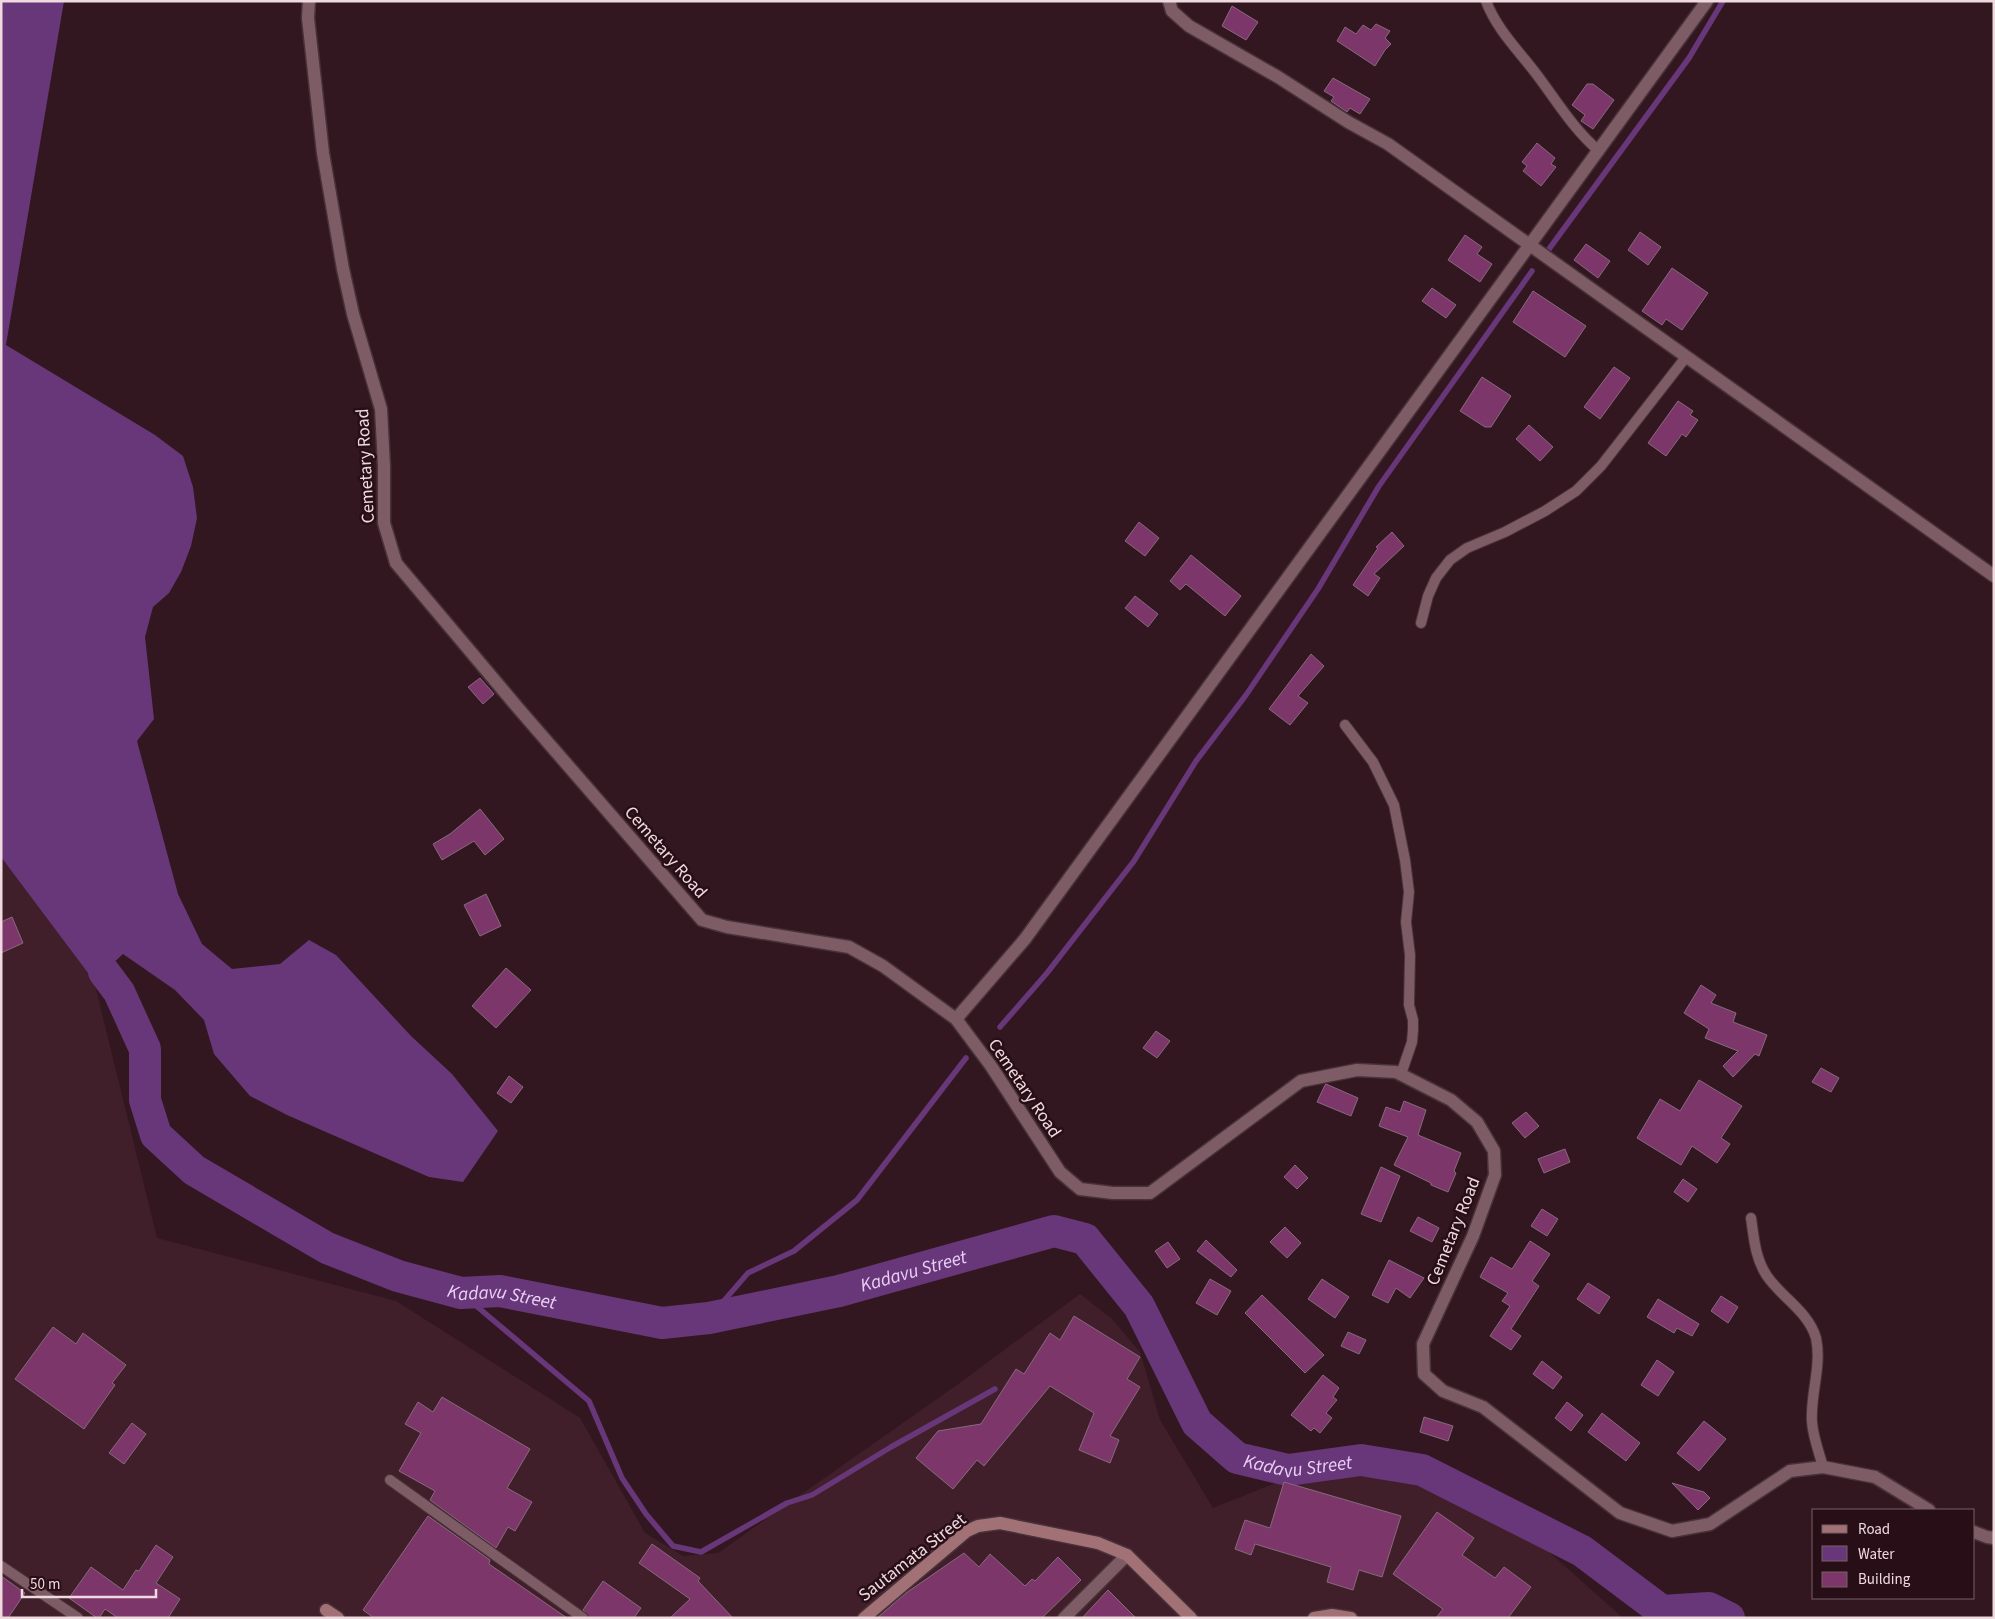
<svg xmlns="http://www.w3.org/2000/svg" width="1995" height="1619" viewBox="0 0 1995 1619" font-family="'Source Sans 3',sans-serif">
	<rect width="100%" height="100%" fill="#331720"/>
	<!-- built -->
	<path fill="#411f2a" d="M1 857 94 981 157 1238 396 1301 580 1418 645 1533 683 1556 718 1553 957 1385 1080 1294 1112 1319 1140 1352 1160 1420 1213 1508 1283 1480 1377 1476 1445 1489 1522 1528 1623 1618H1Z"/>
	<!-- water -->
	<path fill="#68377a" d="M1 1H64L6 345 155 435 183 456 193 487 197 518 191 546 181 572 169 593 153 607 145 637 154 719 137 741 178 894 202 944 232 969 280 964 309 940 336 955 411 1036 452 1074 498 1131 463 1182 429 1177 287 1115 250 1096 214 1054 204 1020 175 990 123 954 94 981 1 857Z"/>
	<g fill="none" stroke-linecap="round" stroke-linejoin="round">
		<!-- stream -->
		<path stroke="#68377a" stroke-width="5.5" d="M1549 249 1689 58 1723 1
			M1000 1027 1047 973 1134 861 1196 761 1246 695 1318 589 1379 486 1532 271
			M461 1293 589 1401 622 1478 646 1514 673 1546 701 1552 787 1503 812 1495 891 1447 995 1389
			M709 1318 748 1273 794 1251 857 1200 966 1058"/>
		<!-- river -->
		<path stroke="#68377a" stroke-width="32" id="s1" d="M104 972 119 992 145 1049V1100L156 1135 194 1170 327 1248 398 1276 461 1293 500 1291 662 1323 709 1318 839 1291 1054 1231 1085 1239 1139 1306 1197 1423 1237 1458 1288 1470 1361 1460 1422 1470 1582 1551 1662 1611 1709 1608 1729 1618"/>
	</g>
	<!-- building -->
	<path fill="#7c366a" stroke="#866a7d" d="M1232 6 1258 22 1246 40 1222 26Z
		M1376 24 1390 31 1385 38 1391 44 1385 50 1375 66 1337 41 1345 27 1356 34 1363 25 1371 30Z
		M1333 78 1370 99 1360 114 1350 108 1347 112 1331 101 1334 97 1324 91Z
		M1587 84H1593L1614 100 1593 129 1581 121 1585 115 1572 105Z
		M1537 143 1555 158 1551 164 1556 167 1541 186 1523 171 1527 166 1522 162Z
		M1640 232 1661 247 1648 265 1628 250Z
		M1465 235 1482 247 1477 254 1492 264 1480 282 1448 260Z
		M1586 244 1610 261 1598 278 1574 260Z
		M1672 268 1708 293 1682 330 1666 319 1662 325 1642 311Z
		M1432 288 1456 305 1446 318 1422 301Z
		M1533 291 1586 326 1565 357 1513 322Z
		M1614 367 1630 378 1600 419 1584 407Z
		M1482 377 1511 396 1491 427H1485L1460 411Z
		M1678 401 1693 411 1690 415 1698 420 1686 437 1682 434 1666 456 1648 443Z
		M1529 425 1553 447 1540 461 1516 439Z
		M1139 522 1159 538 1145 556 1125 541Z
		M1392 532 1404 546 1374 574 1380 578 1368 596 1353 585 1378 548 1376 547Z
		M1191 555 1241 596 1225 616 1186 584 1180 590 1170 581Z
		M1135 596 1158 614 1148 627 1125 608Z
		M1311 654 1324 666 1298 696 1308 703 1290 725 1269 709Z
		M480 678 494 694 483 704 468 687Z
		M480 809 504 839 485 855 474 841 442 860 433 844 450 834Z
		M486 894 501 926 480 936 464 905Z
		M12 917 23 943 1 953V922Z
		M506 968 531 990 496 1028 472 1006Z
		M1701 985 1716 995 1711 1003 1736 1013 1733 1022 1767 1035 1759 1056 1755 1054 1733 1077 1723 1066 1738 1051 1705 1038 1709 1029 1684 1013Z
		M1156 1031 1170 1041 1157 1058 1143 1048Z
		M1821 1068 1839 1078 1831 1092 1812 1082Z
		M509 1076 523 1087 511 1103 497 1093Z
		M1699 1080 1742 1106 1721 1138 1730 1144 1717 1163 1692 1146 1681 1165 1637 1138 1660 1099 1680 1111Z
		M1326 1084 1358 1098 1351 1116 1317 1102 1325 1085Z
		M1404 1101 1426 1110 1418 1135 1461 1153 1454 1171 1456 1173 1448 1192 1431 1185V1183L1394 1165 1408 1137 1379 1126 1386 1107 1400 1112Z
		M1526 1112 1539 1126 1525 1138 1512 1123Z
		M1565 1149 1570 1162 1544 1173 1538 1159Z
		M1295 1165 1308 1178 1297 1189 1284 1177Z
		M1381 1167 1400 1176 1381 1222 1361 1214Z
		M1683 1179 1697 1189 1688 1202 1674 1192Z
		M1542 1209 1558 1219 1547 1236 1531 1226Z
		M1418 1217 1439 1228 1432 1242 1410 1231Z
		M1285 1227 1301 1243 1287 1258 1270 1242Z
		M1206 1240 1237 1270 1231 1277 1197 1251Z
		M1530 1241 1550 1254 1532 1281 1539 1286 1511 1329 1521 1336 1511 1350 1490 1336 1510 1306 1502 1301 1508 1293 1480 1277 1491 1257 1512 1269Z
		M1168 1242 1180 1259 1167 1268 1155 1251Z
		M1389 1260 1424 1278 1410 1298 1396 1288 1388 1303 1372 1295Z
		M1210 1279 1231 1291 1217 1315 1196 1303Z
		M1322 1279 1349 1297 1335 1318 1308 1299Z
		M1588 1283 1610 1297 1599 1314 1577 1299Z
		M1262 1295 1324 1355 1305 1373 1245 1313Z
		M1721 1296 1738 1307 1728 1323 1711 1311Z
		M1658 1299 1699 1324 1692 1336 1677 1328 1674 1333 1647 1317Z
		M1074 1316 1140 1357 1127 1379 1140 1387 1110 1436 1119 1440 1110 1463 1079 1450 1094 1413 1050 1386 984 1466 977 1460 953 1489 916 1458 938 1431 981 1424 1016 1369 1024 1374 1050 1333 1060 1340Z
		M53 1327 76 1344 83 1333 126 1365 112 1383 115 1385 84 1429 15 1379Z
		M1348 1332 1366 1340 1359 1354 1341 1346Z
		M1657 1360 1674 1372 1658 1396 1641 1385Z
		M1542 1361 1562 1377 1553 1389 1533 1374Z
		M1323 1375 1339 1388 1333 1397 1337 1400 1326 1413 1332 1418 1320 1433 1314 1428 1311 1431 1291 1415Z
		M442 1397 530 1449 507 1488 532 1502 515 1531 508 1527 496 1548 430 1500 435 1491 399 1471 421 1433 405 1424 418 1402 433 1412Z
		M1567 1402 1583 1415 1571 1431 1555 1418Z
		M1602 1413 1640 1443 1626 1461 1588 1432Z
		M1424 1417 1453 1426 1448 1441 1420 1432Z
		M1704 1421 1726 1439 1699 1471 1677 1453Z
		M132 1423 146 1434 124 1464 109 1453Z
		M1284 1482 1401 1516 1382 1577 1359 1570 1353 1590 1327 1582 1331 1567 1255 1544 1251 1555 1235 1549 1245 1520 1270 1528Z
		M1672 1483 1704 1492 1710 1498 1698 1510Z
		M1437 1512 1474 1538 1462 1555 1495 1578 1504 1567 1531 1587 1508 1618H1436L1443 1609 1393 1574Z
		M428 1516 490 1560 489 1564 567 1618H374L363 1610Z
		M652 1544 700 1578 698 1581 733 1618H670L690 1599 639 1563Z
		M156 1545 173 1557 156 1583 180 1599 168 1618H118L105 1609 99 1618H97L69 1598 91 1567 123 1590 136 1570 139 1571Z
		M964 1553 979 1567 990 1554 1025 1586 1032 1579 1035 1581 1058 1557 1081 1580 1042 1618H877L906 1593Z
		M1 1576 25 1593 8 1618H1Z
		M603 1581 641 1608 634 1618H590L583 1610Z
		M1108 1590 1136 1618H1082Z"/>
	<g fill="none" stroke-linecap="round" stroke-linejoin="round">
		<defs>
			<path id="lane" d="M1486 1C1496 28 1517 49 1534 71 1555 98 1572 128 1599 151
				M1421 623 1428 596 1436 578 1450 560 1467 548 1505 532 1545 511 1576 491 1601 466 1686 357
				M1345 725 1373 762 1394 805 1405 860 1409 892 1406 922 1410 955 1409 1005 1413 1020V1030L1412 1042 1401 1074
				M1751 1218C1754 1238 1755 1258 1767 1276 1782 1298 1808 1311 1816 1338 1822 1366 1810 1395 1812 1422 1813 1437 1819 1452 1823 1467
				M390 1480 583 1618
				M1 1566 78 1618"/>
			<path id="street" d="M309 1 308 18 323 153 343 269 353 314 381 409 384 466V523L396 563 518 708 702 920 727 927 849 947 883 966 956 1019 991 1066 1060 1172 1080 1189 1113 1193H1150L1301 1081 1357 1070 1396 1072 1451 1100 1477 1122 1494 1151 1495 1175 1473 1236 1423 1344 1424 1374 1443 1391 1483 1407 1620 1513 1672 1531 1710 1524 1790 1471 1823 1467 1875 1477 1929 1510
				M1169 1 1172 11 1189 26 1278 77 1348 122 1388 144 1994 576
				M956 1019 1025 939 1707 1
				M1974 1532 1987 1537 1994 1538
				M1064 1618 1127 1555"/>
			<path id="secondary" d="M326 1610 338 1618
				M864 1618 967 1531 978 1526 1000 1523 1098 1543 1127 1555 1191 1618
				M1314 1618 1332 1615 1351 1618"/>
		</defs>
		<!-- lane casing -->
		<use href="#lane" stroke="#483239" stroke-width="12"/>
		<!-- street casing -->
		<use href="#street" stroke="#483239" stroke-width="15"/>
		<!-- secondary casing -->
		<use href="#secondary" stroke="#483239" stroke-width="15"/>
		<!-- lane -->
		<use href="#lane" stroke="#7d5c65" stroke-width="10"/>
		<!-- street -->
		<use href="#street" stroke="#7d5c65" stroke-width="12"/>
		<!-- secondary -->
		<use href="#secondary" stroke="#a27176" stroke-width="12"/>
	</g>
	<g text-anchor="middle" stroke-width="5" stroke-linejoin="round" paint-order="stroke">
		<!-- street labels -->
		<g font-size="18" fill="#eedadf" stroke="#280e16">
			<text transform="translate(365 466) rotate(-93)" y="6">Cemetary Road</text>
			<text transform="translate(666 852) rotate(49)" y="6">Cemetary Road</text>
			<text transform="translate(1025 1088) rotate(56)" y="6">Cemetary Road</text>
			<text transform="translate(1453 1231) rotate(-68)" y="6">Cemetary Road</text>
			<text transform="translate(912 1557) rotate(-38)" y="6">Sautamata Street</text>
		</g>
		<!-- water labels -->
		<g font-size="19" font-style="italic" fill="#ebd0f6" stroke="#280e16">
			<text dy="7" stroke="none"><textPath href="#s1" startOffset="984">Kadavu Street</textPath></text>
			<text dy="7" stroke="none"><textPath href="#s1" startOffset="564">Kadavu Street</textPath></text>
			<text dy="7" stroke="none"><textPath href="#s1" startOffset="1494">Kadavu Street</textPath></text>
		</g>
	</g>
	<!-- border -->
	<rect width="1995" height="1619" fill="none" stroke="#eedadf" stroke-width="5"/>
	<!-- legend -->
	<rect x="1812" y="1509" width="162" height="90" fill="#280e16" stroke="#776066"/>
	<rect x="1822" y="1525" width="25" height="8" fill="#a27176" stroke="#776066"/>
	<text x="1858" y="1534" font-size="15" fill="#eedadf">Road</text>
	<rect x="1822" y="1546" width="25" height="15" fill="#68377a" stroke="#776066"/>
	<text x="1858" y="1559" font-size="15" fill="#eedadf">Water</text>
	<rect x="1822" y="1572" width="25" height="15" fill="#7c366a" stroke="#776066"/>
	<text x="1858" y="1584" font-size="15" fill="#eedadf">Building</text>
	<!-- scale -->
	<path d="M22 1589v8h134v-8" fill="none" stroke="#eedadf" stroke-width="2.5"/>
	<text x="30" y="1589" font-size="15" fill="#eedadf" stroke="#280e16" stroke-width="4" paint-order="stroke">50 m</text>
</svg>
